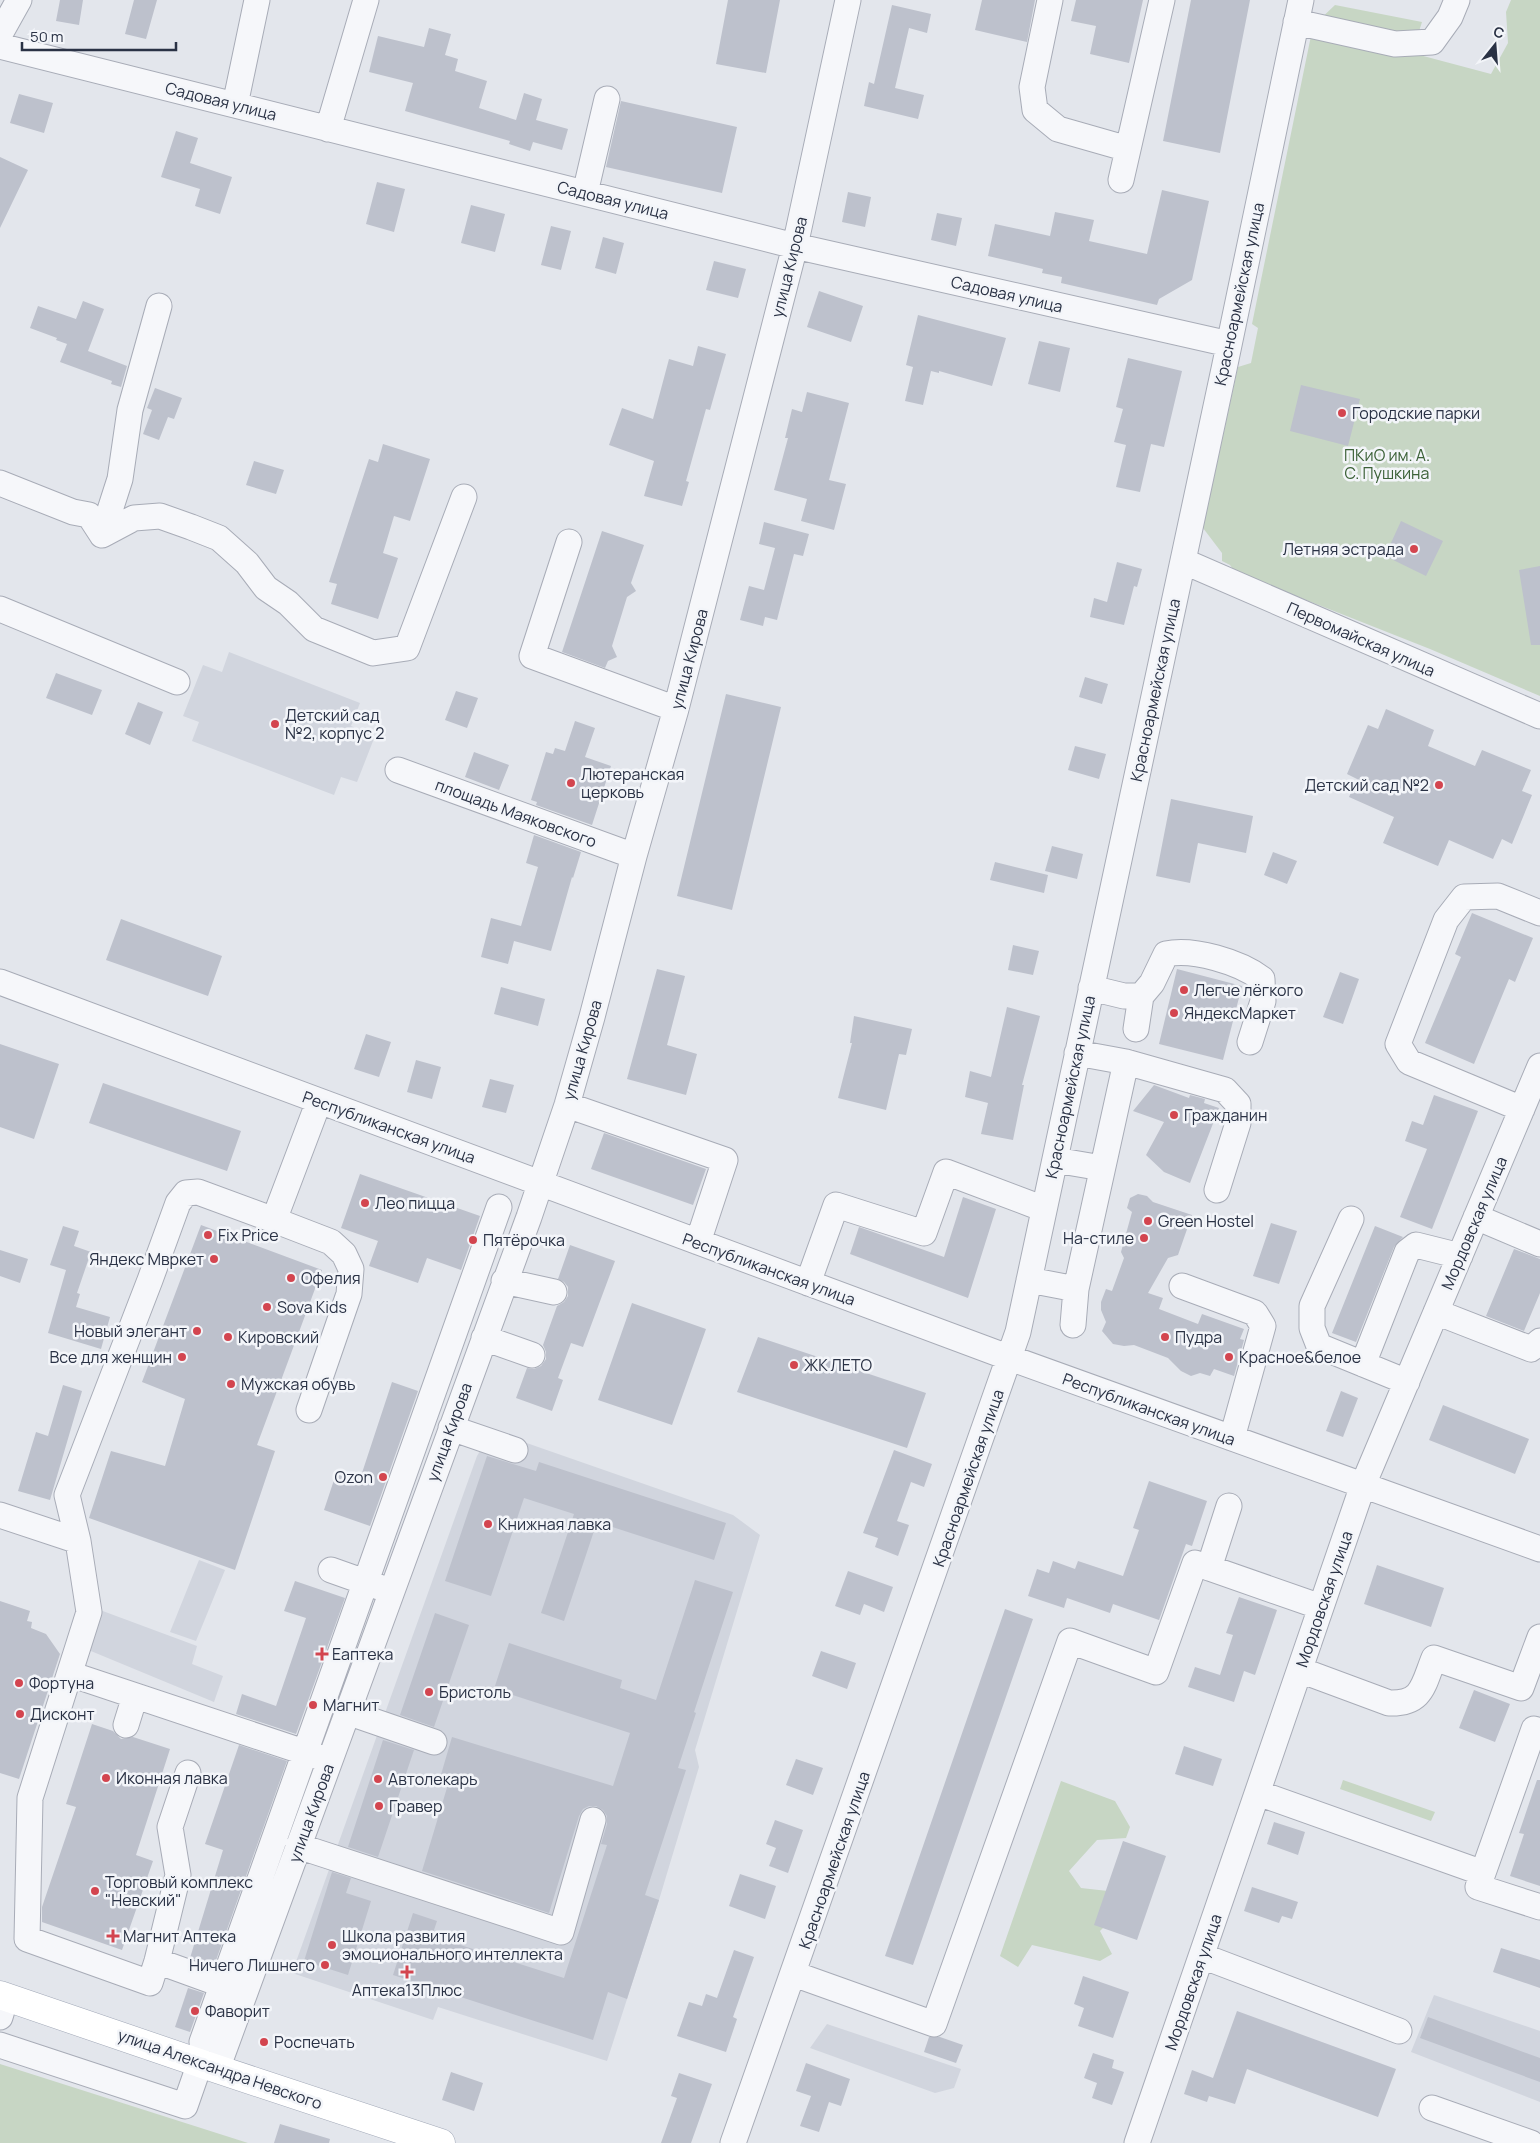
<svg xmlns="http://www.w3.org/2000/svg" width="1540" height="2143" viewBox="0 0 1540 2143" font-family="Manrope,sans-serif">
	<rect width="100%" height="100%" fill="#e3e6ec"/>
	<!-- built -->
	<path fill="#d1d5de" d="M229 652 360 703 351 726 375 736 357 782 341 777 334 795 192 741 199 722 183 716 203 665 222 672Z
		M492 1431 733 1515 760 1535 695 1750 699 1767 659 1900 607 2061 438 2007 433 2020 292 1973 477 1456Z
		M199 1560 225 1570 196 1641 170 1632Z
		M100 1610 197 1646 192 1664 223 1676 214 1702 86 1649Z
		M1434 1995 1540 2031V2102L1411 2052Z
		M827 2024 961 2069 954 2088 935 2093 810 2048Z"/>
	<!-- green -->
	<path fill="#c7d6c4" d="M1511 0H1540V696L1430 649 1235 572 1230 565 1222 561V553L1203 528 1238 367 1251 363 1258 328 1252 324 1313 26 1335 5 1422 22 1412 53 1491 74 1508 43 1506 12Z
		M1343 1780 1435 1812 1431 1821 1340 1789Z
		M1061 1781 1115 1801 1130 1827 1126 1838 1097 1840 1069 1871 1081 1888 1108 1891 1116 1915 1100 1931 1112 1954 1100 1961 1032 1945 1018 1967 1000 1956Z
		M0 2064 248 2143H0Z"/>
	<!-- building -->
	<path fill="#bdc1cc" d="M60 0H83L79 25 56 21Z
		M134 0H157L146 39 125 34Z
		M728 0H780L766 73 716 64Z
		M982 0H1035L1027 42 975 30Z
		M1076 0H1143L1129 63 1090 54 1096 26 1071 21Z
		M1191 0H1250L1220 153 1163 141Z
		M892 5 931 14 927 33 909 28 895 88 924 95 918 119 864 106 869 82 874 84Z
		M429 28 451 34 445 55 458 59 455 71 487 81 479 108 516 120 524 93 542 99 536 120 568 129 562 150 533 142 530 151 509 144 510 141 405 111 413 83 369 72 378 36 424 47Z
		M19 94 53 103 44 133 10 123Z
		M621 101 737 127 722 193 606 167Z
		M176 131 198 138 190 163 232 177 220 214 195 206 200 189 161 177Z
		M0 157 28 170 0 228Z
		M377 182 405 189 394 232 366 224Z
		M1162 190 1209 201 1192 280 1159 299 1157 305 1061 283 1062 277 1042 273 1043 269 988 256 995 224 1050 236 1055 212 1094 220 1089 241 1147 254Z
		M848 192 871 197 865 227 842 222Z
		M471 205 505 214 495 252 461 243Z
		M937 213 962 218 956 246 931 240Z
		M551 226 571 231 561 270 541 265Z
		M603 237 624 243 616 274 595 268Z
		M714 261 746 269 738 298 706 290Z
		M819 291 863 306 851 342 807 327Z
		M83 301 104 309 88 351 127 366 121 387 111 384 112 381 60 362 67 344 56 340 57 338 30 328 38 306 76 319Z
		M918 315 1006 338 992 386 939 371V373L931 371 923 405 905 401 913 367 906 365Z
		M1039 341 1070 348 1060 392 1028 384Z
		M698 346 726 354 710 410 706 409 686 481 689 482 682 506 644 496 654 461 609 445 622 408 653 419 669 359 693 366Z
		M1128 358 1182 371 1164 447 1151 444 1140 492 1116 487 1126 445 1114 442 1123 409 1116 407Z
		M1301 385 1360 399 1348 446 1290 431Z
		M155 388 182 398 174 419 168 417 159 440 143 434 152 410 147 408Z
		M807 392 849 403 829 480 846 484 834 530 801 521 807 499 774 490 788 438H785L792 409 802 412Z
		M383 444 430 459 410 521 394 516 383 553 398 558 378 619 331 604 337 584 329 582 369 459 378 462Z
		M254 461 284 470 276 494 246 485Z
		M1401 521 1443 541 1426 576 1385 556Z
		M764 522 809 534 803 556 794 554 777 620 765 617 763 626 740 620 749 586 764 590 775 548 759 544Z
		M602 531 644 545 631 583 636 591 627 597 612 646 617 657 608 661 605 668 562 652Z
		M1117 562 1142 569 1137 587 1134 586 1124 625 1090 617 1094 598 1107 602Z
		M1540 566V645H1531L1519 570Z
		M56 673 102 690 92 715 46 698Z
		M1085 677 1108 684 1102 704 1079 697Z
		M456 691 478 698 467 728 445 720Z
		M726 694 781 707 732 910 677 896Z
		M138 702 163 712 150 745 125 734Z
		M1386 709 1434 730 1428 746 1475 766 1482 750 1531 770 1522 791 1532 795 1512 844 1502 839 1493 859 1449 840 1438 866 1383 843 1394 817 1349 797 1357 779 1347 774 1368 725 1378 729Z
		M575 721 595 728 585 757 611 766 592 825 536 805 537 802 531 800 546 752 553 754 555 748 565 751Z
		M1075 746 1106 754 1099 779 1068 770Z
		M474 752 509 765 499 790 465 777Z
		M1171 799 1253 816 1246 853 1198 843 1190 883 1156 876Z
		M534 835 581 852 573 878 572 877 551 951 514 941 508 964 481 957 491 918 521 926 538 867 526 863Z
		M1052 846 1083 854 1077 879 1045 871Z
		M1273 852 1297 861 1287 884 1264 875Z
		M995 862 1048 875 1044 893 990 880Z
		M1472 913 1533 938 1515 982 1509 979 1474 1064 1425 1043 1461 957 1455 954Z
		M121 919 222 956 208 996 106 960Z
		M1013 945 1039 951 1033 975 1008 970Z
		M657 969 685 976 667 1045 697 1054 686 1095 627 1079Z
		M1177 969 1242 986 1223 1060 1159 1044Z
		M1340 972 1359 979 1343 1024 1323 1017Z
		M501 987 545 999 538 1026 494 1014Z
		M1007 1007 1040 1016 1022 1085H1024L1013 1140 981 1134 988 1103 965 1097 970 1071 991 1077Z
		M854 1016 912 1029 906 1055 899 1054 886 1110 838 1098 852 1043H850Z
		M366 1034 391 1042 379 1077 354 1069Z
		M0 1044 59 1064 34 1139 0 1127Z
		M416 1060 441 1067 432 1099 407 1092Z
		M490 1079 514 1085 506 1113 482 1107Z
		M103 1083 241 1131 227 1171 89 1123Z
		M1154 1085 1189 1098 1190 1095 1205 1099 1204 1103 1219 1108 1190 1183 1164 1172 1146 1155 1164 1122 1133 1111Z
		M1434 1095 1478 1111 1432 1229 1400 1217 1427 1149 1405 1141 1412 1121 1423 1125Z
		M604 1133 706 1169 693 1205 591 1169Z
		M360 1174 480 1216 461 1270 427 1258 418 1283 369 1266 378 1241 341 1228Z
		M1138 1194 1147 1196 1153 1202 1192 1215 1178 1255 1168 1258 1148 1293 1163 1298 1159 1309 1198 1324 1202 1314 1244 1329 1240 1339 1244 1340 1234 1376 1214 1369 1210 1376 1200 1373 1191 1376 1181 1371 1168 1358 1134 1345 1124 1346 1113 1344 1102 1331 1106 1322 1101 1310V1302L1106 1289 1112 1291 1124 1258 1121 1252 1132 1212 1127 1208 1130 1198Z
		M963 1197 996 1209 968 1298 850 1254 859 1227 944 1257Z
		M1271 1223 1297 1231 1279 1284 1253 1276Z
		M201 1225 322 1270 257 1445 275 1451 235 1570 89 1518 111 1451 165 1466 185 1399 142 1382Z
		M63 1226 79 1231 74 1246 91 1252 77 1293 80 1294 76 1307 110 1317 101 1349 48 1333 66 1270 50 1265Z
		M1375 1226 1403 1237 1394 1247 1356 1342 1332 1333Z
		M570 1245 615 1261 583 1347 571 1343 558 1378 563 1380 552 1411 516 1398 527 1368 534 1369 541 1366 546 1359V1352L543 1345 557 1306 564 1302 568 1296V1287L564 1282 558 1279Z
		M1514 1249 1540 1259V1293L1524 1331 1486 1316Z
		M0 1250 28 1259 20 1283 0 1276Z
		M632 1303 706 1329 672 1425 598 1400Z
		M758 1337 926 1393 907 1448 737 1392Z
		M392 1382 418 1391 370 1526 324 1510 336 1474 359 1482Z
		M63 1385 82 1391 50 1500 18 1491 36 1432 48 1436Z
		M1341 1391 1358 1398 1343 1437 1326 1431Z
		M1443 1405 1529 1439 1515 1474 1429 1440Z
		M894 1450 932 1464 924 1487 911 1482 897 1521 909 1525 898 1556 875 1547 878 1538 863 1533Z
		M487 1456 536 1471 539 1462 726 1523 714 1560 597 1522 564 1621 541 1613 574 1514 524 1498 491 1596 445 1581Z
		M1149 1481 1207 1501 1192 1546 1186 1544 1159 1620 1113 1604 1110 1613 1067 1598 1064 1608 1028 1596 1037 1569 1049 1573 1053 1561 1075 1569 1078 1561 1123 1576 1139 1530 1133 1528Z
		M1377 1565 1444 1588 1431 1627 1364 1604Z
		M848 1571 893 1587 884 1612 864 1604 860 1615 835 1606Z
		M695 1580 733 1592 694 1712 696 1713 678 1768 686 1770 645 1895 659 1900 627 1999 608 1992 593 2040 393 1975 413 1913 437 1921 432 1936 564 1978 607 1845 601 1844 607 1824V1816L603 1810 596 1806H589L583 1809 579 1816 549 1913 422 1871 449 1781 440 1778 452 1737 613 1786 630 1733 494 1689 509 1643 622 1680 620 1688 656 1700Z
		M295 1581 345 1598 296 1734 236 1714 242 1694 276 1706 306 1618 284 1611Z
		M1239 1597 1277 1610 1255 1675 1244 1671 1234 1702 1188 1687 1195 1667 1220 1675 1233 1635 1226 1633Z
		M0 1601 30 1611 27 1621 32 1622 31 1628 46 1634 60 1654 19 1779 0 1773Z
		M1005 1609 1033 1619 913 1965 885 1956Z
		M435 1613 469 1625 434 1727 400 1715Z
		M821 1651 856 1663 847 1689 812 1676Z
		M1474 1690 1510 1704 1495 1742 1459 1728Z
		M92 1724 113 1731 121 1739 133 1737 170 1749 136 1855 153 1861 122 1950 42 1922V1907L76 1807 66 1804Z
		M383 1740 414 1750 378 1857 348 1847Z
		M239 1745 287 1761 214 1966 190 1958 223 1850 205 1844Z
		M1184 1746 1222 1759 1213 1786 1175 1774Z
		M796 1759 823 1768 813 1795 786 1785Z
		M1537 1780H1540V1886L1510 1876 1524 1834 1519 1833Z
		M775 1820 803 1830 788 1873 769 1866 776 1848 766 1844Z
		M1274 1822 1305 1832 1298 1855 1267 1844Z
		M1123 1841 1166 1856 1137 1940 1094 1925Z
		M332 1872 351 1878 346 1893 371 1901 348 1975 304 1961Z
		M740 1874 776 1886 765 1919 729 1906Z
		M1252 1887 1298 1902 1292 1919 1282 1916 1279 1923 1244 1911Z
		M1501 1948 1540 1960V1988L1493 1972Z
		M734 1950 754 1957 733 2017 737 2019 726 2052 677 2036 689 2002 702 2006 706 1994 717 1998Z
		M1083 1976 1129 1992 1113 2038 1078 2026 1084 2008 1074 2004Z
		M188 1988 204 1993 190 2032 175 2027Z
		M1237 2011 1396 2069 1378 2117 1247 2069 1235 2104 1209 2096 1207 2102 1184 2094 1192 2070 1213 2078Z
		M1428 2017 1540 2058V2082L1420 2038Z
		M929 2037H940L963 2045 956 2063 924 2052Z
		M1093 2053 1114 2060 1112 2068 1124 2072 1112 2105 1092 2098 1097 2083 1084 2078Z
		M806 2063 850 2079 841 2106 829 2102 819 2132 800 2126 811 2096 796 2091Z
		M451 2072 483 2083 474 2111 442 2100Z
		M679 2073 712 2084 691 2143H661L677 2098 671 2096Z
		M280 2124 330 2139 329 2143H274Z"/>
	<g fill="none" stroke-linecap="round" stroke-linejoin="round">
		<defs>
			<path id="minor" d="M1050 0 1032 87 1035 110 1058 129 1128 149
				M1296 22 1395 44 1432 42 1450 17 1457 0
				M0 34 19 0
				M0 46 795 246 1229 344
				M235 105 257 0
				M328 129 366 0
				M1121 180 1162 0
				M585 193 607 99
				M0 483 73 512 89 515 102 535
				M102 535 134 518 160 516 191 527 219 538 247 563 266 588 288 603 314 629 373 653 407 648 464 497
				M102 535 120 479 130 410 159 306
				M569 542 532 656 676 709
				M1183 561 1540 716
				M0 609 177 682
				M398 770 634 856
				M0 982 1010 1358 1540 1549
				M1091 988 1124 996H1141L1152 983 1166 954C1193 948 1240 962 1262 979L1263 1001 1250 1042
				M1136 1029 1141 996
				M1077 1053 1126 1062 1225 1090 1238 1104V1123L1217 1190
				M567 1105 725 1160 698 1242
				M1522 1109 1409 1062 1398 1044 1446 920 1464 897 1498 896 1540 913
				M1055 1160 1102 1168
				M1476 1217 1540 1244
				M1351 1219 1312 1306V1328L1319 1346 1407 1382
				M274 1220 331 1242 344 1254 351 1269 349 1294 309 1410
				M1029 1280 1076 1289 1126 1062
				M504 1281 554 1292
				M808 1283 836 1205 924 1233 946 1172 1044 1209
				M1182 1286 1255 1313 1263 1326 1232 1438
				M1436 1312 1531 1349 1540 1341
				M1073 1325 1076 1289
				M484 1338 532 1355
				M1363 1364 1407 1252 1416 1245 1460 1256
				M451 1428 515 1450
				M0 1515 78 1541
				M1209 1568 1229 1506
				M331 1570 379 1587
				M1300 1670 1389 1703C1423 1704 1423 1685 1434 1658L1521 1688 1540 1637
				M70 1674 319 1757
				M347 1712 434 1742
				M126 1725 135 1696
				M1540 1731 1534 1729 1478 1887 1540 1907
				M188 1773 170 1827 178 1875 157 1961 150 1983 27 1939 30 1798 89 1612 78 1541 67 1495 150 1280 178 1203 186 1193 198 1192 274 1220 319 1101
				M1258 1793 1483 1873
				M298 1846 561 1932 593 1820
				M1202 1956 1399 2031
				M157 1961 237 1990
				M794 1974 934 2024 1070 1641 1156 1672 1195 1563 1321 1607
				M0 2017 6 1997
				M202 2042 499 1207
				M0 2045 185 2106 200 2063
				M217 2069 529 1217 567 1105 592 1017 634 856 676 709 795 246 848 0
				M1432 2108 1531 2143
				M733 2143 1018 1332 1224 369 1301 0
				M1137 2143 1363 1485 1540 1066"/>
			<path id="major" d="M0 1995 217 2069 441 2143"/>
		</defs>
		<!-- minor casing -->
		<use href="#minor" stroke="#a8acb7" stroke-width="27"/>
		<!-- major casing -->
		<use href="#major" stroke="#a2a9b8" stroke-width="29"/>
		<!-- minor -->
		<use href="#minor" stroke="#f6f7fa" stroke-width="25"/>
		<!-- major -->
		<use href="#major" stroke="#fff" stroke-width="28"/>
	</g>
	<!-- markers -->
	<g fill="#d3454f" stroke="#f3f5f9" stroke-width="2">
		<circle cx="1342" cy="413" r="5"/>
		<circle cx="1414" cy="549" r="5"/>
		<circle cx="275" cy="724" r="5"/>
		<circle cx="571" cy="783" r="5"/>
		<circle cx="1439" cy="785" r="5"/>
		<circle cx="1184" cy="990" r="5"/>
		<circle cx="1174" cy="1013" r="5"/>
		<circle cx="1174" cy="1115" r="5"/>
		<circle cx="365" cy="1203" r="5"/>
		<circle cx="1148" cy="1221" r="5"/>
		<circle cx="208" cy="1235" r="5"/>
		<circle cx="1144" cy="1238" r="5"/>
		<circle cx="473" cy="1240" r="5"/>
		<circle cx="214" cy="1259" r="5"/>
		<circle cx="291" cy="1278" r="5"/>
		<circle cx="267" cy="1307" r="5"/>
		<circle cx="197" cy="1331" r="5"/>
		<circle cx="228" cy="1337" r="5"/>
		<circle cx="1165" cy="1337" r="5"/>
		<circle cx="182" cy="1357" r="5"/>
		<circle cx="1229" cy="1357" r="5"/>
		<circle cx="794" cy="1365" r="5"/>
		<circle cx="231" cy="1384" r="5"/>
		<circle cx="383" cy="1477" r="5"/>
		<circle cx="488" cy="1524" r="5"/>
		<path d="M319.5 1646.5h5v5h5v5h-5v5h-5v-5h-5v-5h5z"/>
		<circle cx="19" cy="1683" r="5"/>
		<circle cx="429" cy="1692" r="5"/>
		<circle cx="313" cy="1705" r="5"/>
		<circle cx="20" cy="1714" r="5"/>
		<circle cx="106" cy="1778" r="5"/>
		<circle cx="378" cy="1779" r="5"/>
		<circle cx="379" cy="1806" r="5"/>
		<circle cx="95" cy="1891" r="5"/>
		<path d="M110.5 1928.5h5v5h5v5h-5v5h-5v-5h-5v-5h5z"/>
		<circle cx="332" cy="1945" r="5"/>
		<circle cx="325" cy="1965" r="5"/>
		<path d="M404.5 1964.5h5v5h5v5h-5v5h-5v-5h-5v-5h5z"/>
		<circle cx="195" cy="2011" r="5"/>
		<circle cx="264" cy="2042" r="5"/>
	</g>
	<g text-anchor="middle" stroke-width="5" stroke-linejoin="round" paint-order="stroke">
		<!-- street labels -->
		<g font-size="16" fill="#2a3245" stroke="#f3f5f9">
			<text transform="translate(221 101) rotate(14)" y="6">Садовая улица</text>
			<text transform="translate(613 200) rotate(14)" y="6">Садовая улица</text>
			<text transform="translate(789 267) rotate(-76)" y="6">улица Кирова</text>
			<text transform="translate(1007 294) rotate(13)" y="6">Садовая улица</text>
			<text transform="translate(1239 294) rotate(-78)" y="6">Красноармейская улица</text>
			<text transform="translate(1361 639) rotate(24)" y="6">Первомайская улица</text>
			<text transform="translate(689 659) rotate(-75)" y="6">улица Кирова</text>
			<text transform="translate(1155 690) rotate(-78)" y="6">Красноармейская улица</text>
			<text transform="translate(516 813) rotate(20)" y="6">площадь Маяковского</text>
			<text transform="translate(582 1050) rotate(-74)" y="6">улица Кирова</text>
			<text transform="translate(1070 1087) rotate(-78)" y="6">Красноармейская улица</text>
			<text transform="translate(389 1127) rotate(20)" y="6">Республиканская улица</text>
			<text transform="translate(1474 1223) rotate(-67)" y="6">Мордовская улица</text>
			<text transform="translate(769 1269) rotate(20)" y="6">Республиканская улица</text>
			<text transform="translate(1149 1409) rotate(20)" y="6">Республиканская улица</text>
			<text transform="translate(449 1432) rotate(-70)" y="6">улица Кирова</text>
			<text transform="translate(968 1478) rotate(-71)" y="6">Красноармейская улица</text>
			<text transform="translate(1324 1599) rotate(-71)" y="6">Мордовская улица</text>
			<text transform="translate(311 1813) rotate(-70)" y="6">улица Кирова</text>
			<text transform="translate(834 1860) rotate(-71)" y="6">Красноармейская улица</text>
			<text transform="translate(1193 1982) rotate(-71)" y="6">Мордовская улица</text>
			<text transform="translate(220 2069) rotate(19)" y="6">улица Александра Невского</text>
		</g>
		<!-- poi labels -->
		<g font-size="16" fill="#2a3245" stroke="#f3f5f9" text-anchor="start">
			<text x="1352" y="419">Городские парки</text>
			<text x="1404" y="555" text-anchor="end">Летняя эстрада</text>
			<text x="285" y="721">Детский сад<tspan x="285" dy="18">№2, корпус 2</tspan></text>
			<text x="581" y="780">Лютеранская<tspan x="581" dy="18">церковь</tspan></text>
			<text x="1429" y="791" text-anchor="end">Детский сад №2</text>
			<text x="1194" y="996">Легче лёгкого</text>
			<text x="1184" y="1019">ЯндексМаркет</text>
			<text x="1184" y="1121">Гражданин</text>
			<text x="375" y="1209">Лео пицца</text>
			<text x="1158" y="1227">Green Hostel</text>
			<text x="218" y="1241">Fix Price</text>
			<text x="1134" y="1244" text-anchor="end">На-стиле</text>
			<text x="483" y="1246">Пятёрочка</text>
			<text x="204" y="1265" text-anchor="end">Яндекс Мвркет</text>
			<text x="301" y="1284">Офелия</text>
			<text x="277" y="1313">Sova Kids</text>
			<text x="187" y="1337" text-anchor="end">Новый элегант</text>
			<text x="238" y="1343">Кировский</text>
			<text x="1175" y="1343">Пудра</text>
			<text x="172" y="1363" text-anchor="end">Все для женщин</text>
			<text x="1239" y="1363">Красное&amp;белое</text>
			<text x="804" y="1371">ЖК ЛЕТО</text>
			<text x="241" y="1390">Мужская обувь</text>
			<text x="373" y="1483" text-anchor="end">Ozon</text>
			<text x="498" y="1530">Книжная лавка</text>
			<text x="332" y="1660">Еаптека</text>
			<text x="29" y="1689">Фортуна</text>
			<text x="439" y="1698">Бристоль</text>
			<text x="323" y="1711">Магнит</text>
			<text x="30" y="1720">Дисконт</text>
			<text x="116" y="1784">Иконная лавка</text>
			<text x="388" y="1785">Автолекарь</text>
			<text x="389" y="1812">Гравер</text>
			<text x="105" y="1888">Торговый комплекс<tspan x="105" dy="18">"Невский"</tspan></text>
			<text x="123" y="1942">Магнит Аптека</text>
			<text x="342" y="1942">Школа развития<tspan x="342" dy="18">эмоционального интеллекта</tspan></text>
			<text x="315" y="1971" text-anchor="end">Ничего Лишнего</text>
			<text x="407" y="1996" text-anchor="middle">Аптека13Плюс</text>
			<text x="205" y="2017">Фаворит</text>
			<text x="274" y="2048">Роспечать</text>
		</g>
		<!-- park labels -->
		<g font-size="16" fill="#3b6137" stroke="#f3f5f9">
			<text x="1387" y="461">ПКиО им. А.<tspan x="1387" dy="18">С. Пушкина</tspan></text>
		</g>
	</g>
	<!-- north arrow -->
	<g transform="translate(1495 45) rotate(17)" stroke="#f3f5f9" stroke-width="4" paint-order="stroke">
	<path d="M0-4L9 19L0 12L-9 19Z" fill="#2a3245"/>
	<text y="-8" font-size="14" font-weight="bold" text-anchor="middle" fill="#2a3245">С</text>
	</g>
	<!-- scale -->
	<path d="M22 42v8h154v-8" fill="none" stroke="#2a3245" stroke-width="2.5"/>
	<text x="30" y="42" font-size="15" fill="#2a3245" stroke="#f3f5f9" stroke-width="4" paint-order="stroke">50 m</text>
</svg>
